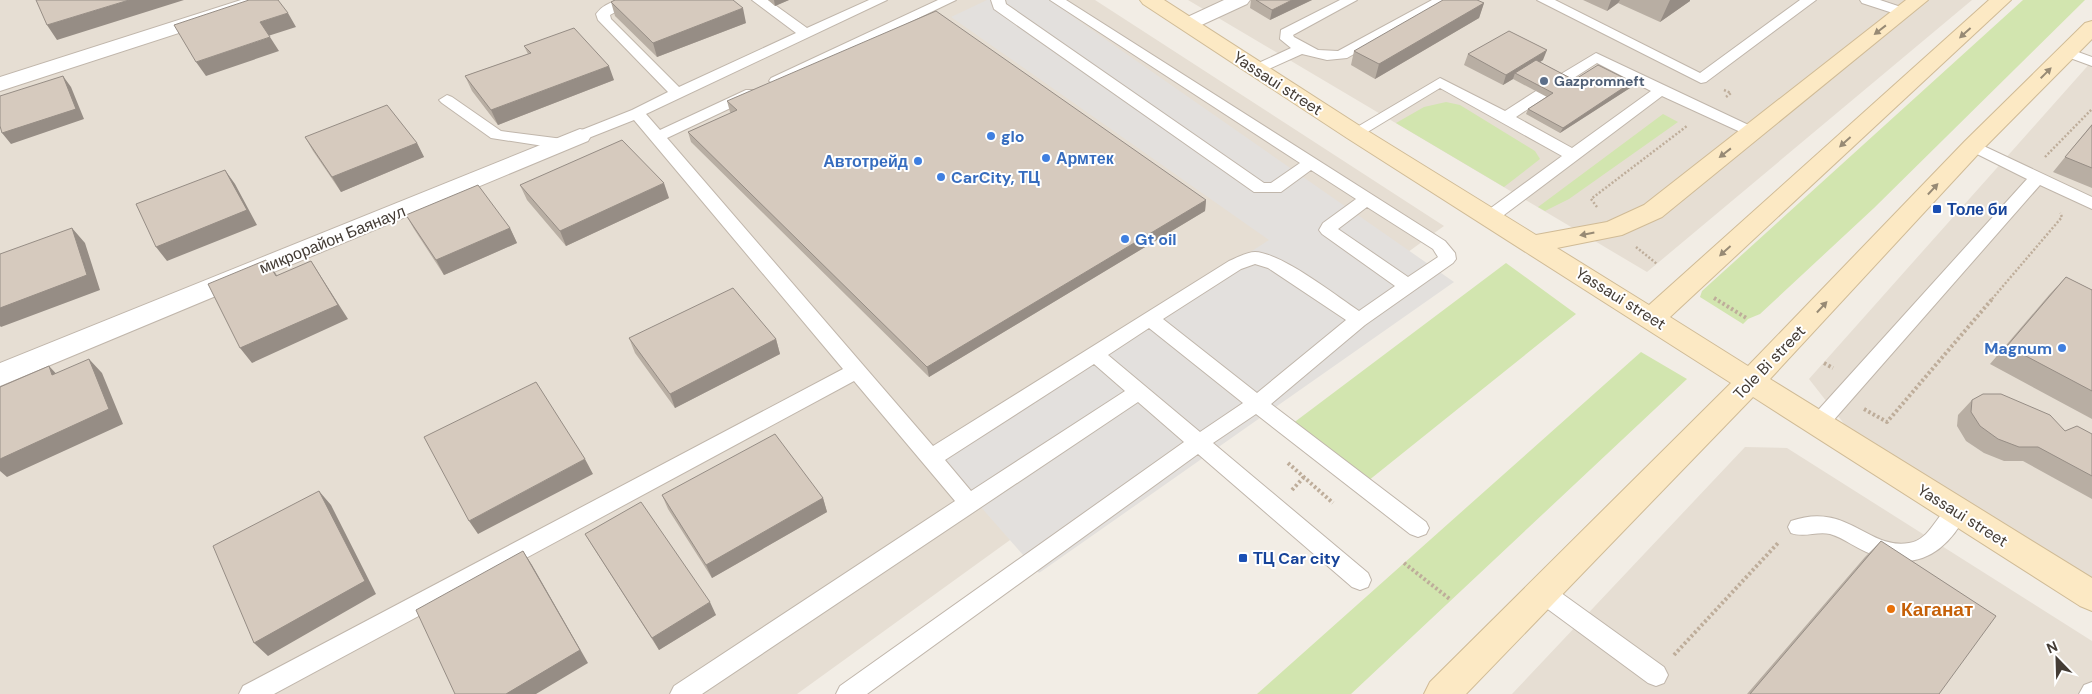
<svg xmlns="http://www.w3.org/2000/svg" width="2092" height="694" viewBox="0 0 2092 694" font-family="'DM Sans',sans-serif">
	<rect width="100%" height="100%" fill="#f2ede5"/>
	<!-- residential -->
	<path fill="#e6ded3" d="M0 0H1095L1444 226 797 694H0Z
		M1188 0H1972L1647 272Z
		M2092 61V579L1845 425 1809 379Z
		M1745 447 1787 448 2092 641V694H1512Z"/>
	<!-- green -->
	<path fill="#d2e5af" d="M2023 0H2085L1874 208 1760 314 1748 319 1743 324 1700 297 1702 291Z
		M1446 102 1460 105 1535 151 1540 159 1504 187 1396 123 1424 107Z
		M1663 114 1678 122 1569 199 1545 211 1538 207Z
		M1506 263 1576 314 1363 485 1288 427Z
		M1641 352 1687 379 1351 694H1257Z"/>
	<!-- parking -->
	<path fill="#e3e0dd" d="M987 0H1049L1454 282 1039 573 935 455 1269 240 951 17Z"/>
	<g fill="none" stroke-linecap="round" stroke-linejoin="round">
		<defs>
			<path id="lane" d="M618 0H637L610 15 611 19 679 87 796 33 752 0H768L807 28 869 0H887L646 114 660 130 746 90H756L758 93 756 96 667 138 933 446 1229 261C1236 258 1247 252 1255 252 1282 253 1335 295 1359 311L1395 286 1322 234 1319 230 1323 223 1356 199 1311 170 1281 192H1254L994 9 991 0H1005L1006 4 1264 183H1271L1300 163 1050 0H1066L1445 241 1455 253 1456 259 1453 263 1365 325 1271 404 1426 522 1429 528 1426 534 1418 537 1410 534 1256 414 1213 443 1368 573 1371 580 1368 587 1360 590 1352 587 1198 454 867 694H836L840 686 1184 442 1138 402 702 694H670L674 686 955 501 854 381 274 694H239L243 686 843 369 634 120 586 139 580 141 572 136 574 133 632 110 668 92 598 20 596 14C602 6 609 3 618 0ZM1367 207 1433 249 1438 257 1408 277 1338 229ZM1255 264 1268 268 1346 320 1257 393 1163 319 1241 269ZM1149 328 1243 403 1200 432 1108 355ZM1094 364 1125 391 971 491 945 460Z
				M938 0H956L781 84 776 85 769 81 771 78Z
				M1340 0H1357L1293 35 1294 37 1318 50 1338 51 1432 0H1449L1347 58 1327 60 1302 54 1262 72H1252L1250 69 1252 66 1291 48 1280 39 1281 30Z
				M1537 0H1555L1700 73 1800 0H1816L1706 82 1701 83Z
				M1860 0H1880L1907 9 1909 12 1902 16 1862 3Z
				M2067 48 2092 57V66L2062 55 2060 52 2062 49Z
				M1596 53 1757 129 1760 132 1752 137 1747 135 1662 96 1496 221H1484L1482 217 1484 213 1562 156 1440 88 1361 136H1349L1347 133 1440 78 1505 111 1536 91H1546L1548 94 1546 97 1516 117 1572 148 1651 91 1597 63 1566 83H1556L1554 80 1556 77Z
				M447 95 452 97 501 131 563 139 571 144 563 149 491 138 442 103 439 100Z
				M1973 141 2092 197V209L2040 185 1825 430 1818 432 1811 430 1808 424 1811 418 2027 179 1967 149 1965 146Z
				M1957 502 1964 505 1968 511C1947 553 1916 573 1871 554 1857 549 1844 538 1830 534 1817 531 1804 538 1791 533L1788 527 1791 521C1847 501 1868 550 1909 543 1932 540 1937 509 1957 502Z
				M1542 582 1550 585 1664 667 1668 675 1664 683 1656 686 1648 683 1534 599 1531 592 1534 585Z
				M2092 682V694H2079L2084 685Z"/>
			<path id="street" d="M241 0H271L268 4 0 91V77Z
				M1224 0H1250L1247 4 1195 28 1188 30 1181 28 1178 24 1181 20Z
				M580 129 588 131 591 136 588 141 0 386V363Z"/>
			<path id="secondary" d="M1140 0H1164L1363 128 1536 235 1607 222 1644 205 1906 0H1928L1662 217 1622 235 1557 248 1649 305 1989 0H2011L1670 317 1748 366 1965 141 2085 23 2092 21V39L1981 151 1770 379 2092 578V611L2080 606 1753 397 1466 694H1424L1430 682 1731 383 1347 138 1143 4Z"/>
		</defs>
		<!-- lane casing -->
		<use href="#lane" stroke="#c0b6ab" stroke-width="2"/>
		<!-- street casing -->
		<use href="#street" stroke="#c0b6ab" stroke-width="2"/>
		<!-- secondary casing -->
		<use href="#secondary" stroke="#d0bb96" stroke-width="2"/>
		<!-- path-far1 -->
		<path stroke="#bead9a" stroke-width="2.5" stroke-dasharray="2 2" stroke-linecap="butt" d="M1724 90 1731 93 1726 97
			M2045 157 2092 109
			M1597 207 1591 199 1687 126
			M1636 247 1657 264
			M1992 299 2062 217 2060 213"/>
		<!-- path -->
		<path stroke="#bead9a" stroke-width="4" stroke-dasharray="2.5 2.5" stroke-linecap="butt" d="M1714 298 1748 319
			M1824 363 1833 368
			M1864 409 1887 422 1993 298
			M1288 463 1333 503
			M1292 490 1304 477
			M1404 563 1451 600
			M1674 655 1778 543"/>
		<!-- lane -->
		<use href="#lane" fill="#fff" fill-rule="evenodd"/>
		<!-- street -->
		<use href="#street" fill="#fff" fill-rule="evenodd"/>
		<!-- secondary -->
		<use href="#secondary" fill="#fce9c4" fill-rule="evenodd"/>
	</g>
	<!-- wall -->
	<path fill="#b8aea3" d="M768 0H789L775 6Z
		M1251 0H1312L1270 20 1250 8Z
		M1583 0H1690V1L1660 22 1618 3 1607 11Z
		M611 2 746 23 657 57 615 16Z
		M1484 3 1479 18 1375 79 1351 65 1354 51Z
		M524 46 614 80 498 125 472 91 465 76 528 54Z
		M1468 54 1543 60 1540 62 1574 80 1630 88 1560 133 1526 114 1528 109 1547 97 1513 79 1503 85 1464 65Z
		M727 101 1206 200 1205 211 929 377 691 142 688 132 731 113 730 112Z
		M2092 124V188L2053 172Z
		M305 137 417 143 424 157 341 192 313 151Z
		M520 185 669 198 566 246 527 200Z
		M406 215 510 228 517 243 444 275 414 229Z
		M2066 277 2092 290V419L1990 364 2049 295Z
		M629 338 776 339 780 354 675 408 635 353Z
		M1972 400 2065 431 2092 434V499L2023 461H2004L1984 453 1966 441 1957 426 1958 415Z
		M662 495 823 498 827 512 712 578 668 509Z
		M585 534 716 615 659 650 593 547Z
		M1881 541 1939 694H1747L1865 557Z"/>
	<!-- shaded-wall -->
	<path fill="#968d85" d="M129 0H184L57 40 47 25Z
		M774 0H789L775 6Z
		M1292 0H1312L1270 20 1272 10Z
		M1611 0H1620L1618 3 1607 11Z
		M1670 0H1690V1L1660 22Z
		M1484 3 1479 18 1375 79 1379 64Z
		M743 8 746 23 657 57 653 43Z
		M288 13 296 27 268 36 260 22Z
		M270 37 279 51 206 76 196 62Z
		M1547 50 1543 60 1519 75 1515 73 1513 79 1503 85 1506 75Z
		M609 66 614 80 498 125 491 110Z
		M63 76 71 87 84 119 11 144 2 133Z
		M1632 82 1630 88 1560 133 1563 128Z
		M417 143 424 157 341 192 332 177Z
		M225 170 235 184 257 225 167 261 156 247Z
		M664 183 669 198 566 246 560 231Z
		M1206 200 1205 211 929 377 927 367Z
		M72 228 85 243 100 290 1 327 0 326V308Z
		M510 228 517 243 444 275 436 260Z
		M266 260 276 274 286 291 276 276Z
		M311 261 348 319 252 363 240 348Z
		M776 339 780 354 675 408 670 394Z
		M89 359 102 373 123 424 7 477 0 471V459Z
		M49 366 63 381 52 375Z
		M585 459 593 474 478 534 469 521Z
		M319 491 331 505 376 594 268 656 254 643Z
		M823 498 827 512 712 578 706 565Z
		M523 551 532 565 588 663 536 694H506Z
		M710 602 716 615 659 650 652 638Z"/>
	<!-- building -->
	<path fill="#d6cabe" stroke="#968d85" d="M36 0H129L47 25Z
		M249 0H278L288 13 260 22 270 37 196 62 174 25Z
		M615 0H733L743 8 653 43 611 2Z
		M1256 0H1292L1272 10Z
		M1443 0H1477L1484 3 1379 64 1354 51Z
		M936 11 1206 200 927 367 688 132 737 110 727 101Z
		M574 28 609 66 491 110 465 76 531 53 524 46Z
		M1509 31 1547 50 1506 75 1468 54Z
		M1536 60 1574 80 1598 65 1632 82 1563 128 1528 109 1553 93 1515 73Z
		M63 76 76 109 2 133 0 126V96Z
		M387 105 417 143 332 177 305 137Z
		M2092 125V168L2065 157Z
		M622 140 664 183 560 231 520 185Z
		M225 170 247 210 156 247 136 204Z
		M478 185 510 228 436 260 406 215Z
		M72 228 87 275 0 308V254Z
		M266 260 276 276 311 261 338 305 240 348 208 284Z
		M2066 277 2092 290V391L2007 346Z
		M733 288 776 339 670 394 629 338Z
		M89 359 109 409 0 459V387L49 366 52 375Z
		M536 382 585 459 469 521 424 437Z
		M1983 394H2001L2050 415 2065 431 2077 426 2092 434V476L2038 447H2019L1998 439 1980 426 1971 412 1972 400Z
		M775 434 823 498 706 565 662 495Z
		M319 491 365 581 254 643 213 546Z
		M641 502 710 602 652 638 585 534Z
		M1881 541 1996 616 1939 694H1750Z
		M523 551 580 650 506 694H455L416 610Z"/>
	<!-- one-way arrows -->
	<defs><path id="oneway-solid" d="M-6-.8H1V-3.2L6.5 0L1 3.2V.8H-6Z" transform="scale(1.25)"/></defs>
	<g fill="#978a75">
		<use href="#oneway-solid" transform="translate(1880 30) rotate(142)"/>
		<use href="#oneway-solid" transform="translate(1965 33) rotate(138)"/>
		<use href="#oneway-solid" transform="translate(2046 73) rotate(-45)"/>
		<use href="#oneway-solid" transform="translate(1845 142) rotate(138)"/>
		<use href="#oneway-solid" transform="translate(1725 153) rotate(142)"/>
		<use href="#oneway-solid" transform="translate(1933 189) rotate(-47)"/>
		<use href="#oneway-solid" transform="translate(1587 234) rotate(169)"/>
		<use href="#oneway-solid" transform="translate(1725 251) rotate(138)"/>
		<use href="#oneway-solid" transform="translate(1822 307) rotate(-47)"/>
	</g>
	<!-- markers -->
	<circle fill="#5c6f8a" stroke="#fff" stroke-width="2" cx="1544" cy="81" r="5"/>
	<g fill="#3f7fe0" stroke="#fff" stroke-width="2">
		<circle cx="991" cy="136" r="5"/>
		<circle cx="1046" cy="158" r="5"/>
		<circle cx="918" cy="161" r="5"/>
		<circle cx="941" cy="177" r="5"/>
		<circle cx="1125" cy="239" r="5"/>
		<circle cx="2062" cy="348" r="5"/>
	</g>
	<g fill="#1a4fb4" stroke="#fff" stroke-width="2">
		<rect x="1932" y="204" width="10" height="10" rx="2.5"/>
		<rect x="1238" y="553" width="10" height="10" rx="2.5"/>
	</g>
	<circle fill="#e8710a" stroke="#fff" stroke-width="2" cx="1891" cy="609" r="5"/>
	<g text-anchor="middle" stroke-width="4" stroke-linejoin="round" paint-order="stroke">
		<!-- far-service labels -->
		<g font-size="14" font-weight="bold" fill="#4e5e75" stroke="#fff" text-anchor="start">
			<text x="1554" y="86">Gazpromneft</text>
		</g>
		<!-- street labels -->
		<g font-size="16" fill="#443c35" stroke="#fff">
			<text transform="translate(1278 83) rotate(33)" y="6">Yassaui street</text>
			<text transform="translate(332 239) rotate(-22)" y="6">микрорайон Баянаул</text>
			<text transform="translate(1621 298) rotate(32)" y="6">Yassaui street</text>
			<text transform="translate(1769 362) rotate(-46)" y="6">Tole Bi street</text>
			<text transform="translate(1963 515) rotate(32)" y="6">Yassaui street</text>
		</g>
		<!-- shop labels -->
		<g font-size="16" font-weight="bold" fill="#366cbe" stroke="#fff" text-anchor="start">
			<text x="1001" y="142">glo</text>
			<text x="1056" y="164">Армтек</text>
			<text x="908" y="167" text-anchor="end">Автотрейд</text>
			<text x="951" y="183">CarCity, ТЦ</text>
			<text x="1135" y="245">Gt oil</text>
			<text x="2052" y="354" text-anchor="end">Magnum</text>
		</g>
		<!-- transit labels -->
		<g font-size="16" font-weight="bold" fill="#164399" stroke="#fff" text-anchor="start">
			<text x="1947" y="215">Толе би</text>
			<text x="1253" y="564">ТЦ Car city</text>
		</g>
		<!-- near-food labels -->
		<g font-size="19" font-weight="bold" fill="#c56008" stroke="#fff" text-anchor="start">
			<text x="1901" y="616">Каганат</text>
		</g>
	</g>
	<!-- north arrow -->
	<g transform="translate(2057 659) rotate(337)" stroke="#ffffff" stroke-width="4" paint-order="stroke">
	<path d="M0-4L9 19L0 12L-9 19Z" fill="#443c35"/>
	<text y="-8" font-size="14" font-weight="bold" text-anchor="middle" fill="#443c35">N</text>
	</g>
</svg>
